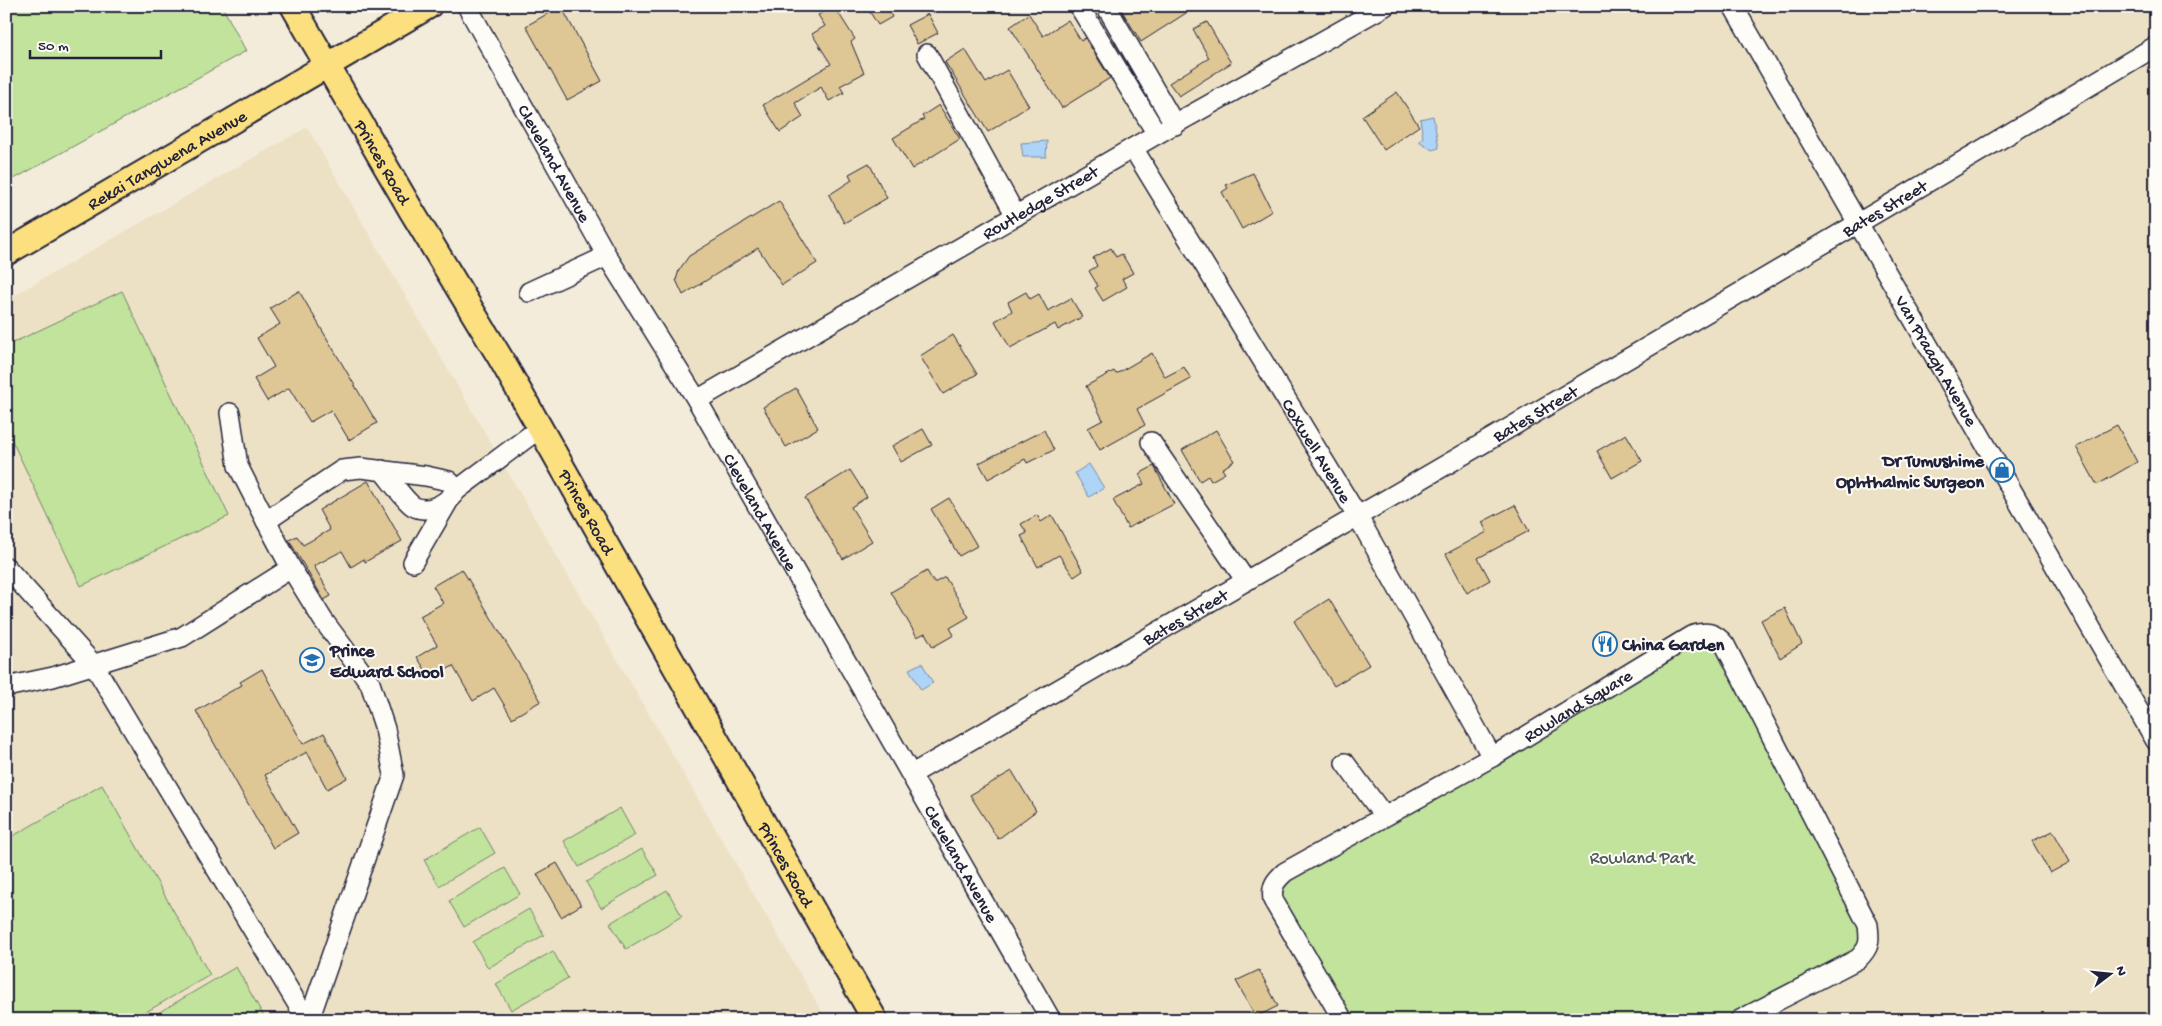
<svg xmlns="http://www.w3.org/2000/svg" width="2162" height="1026" viewBox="0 0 2162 1026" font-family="'Gochi Hand',sans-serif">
	<rect width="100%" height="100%" fill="#f4ecda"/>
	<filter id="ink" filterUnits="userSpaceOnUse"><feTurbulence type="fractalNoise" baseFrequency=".02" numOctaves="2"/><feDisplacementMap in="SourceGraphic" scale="10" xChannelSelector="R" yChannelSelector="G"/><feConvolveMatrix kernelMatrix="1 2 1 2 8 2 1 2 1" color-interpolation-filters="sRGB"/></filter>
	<g filter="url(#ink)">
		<!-- built -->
		<path fill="#ede1c5" d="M476 6H2156V1020H1050Z
			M307 127 827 1020H6V300Z"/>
		<!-- green -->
		<path fill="#c1e39c" stroke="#72826c" d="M6 6H222L246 51 14 179 6 165Z
			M122 291 229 516 81 586 6 428V346Z
			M1708 630 1876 950 1744 1020H1346L1269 888Z
			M102 785 210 975 132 1020H6V840Z
			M620 808 635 835 579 867 564 841Z
			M480 827 495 853 439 886 424 860Z
			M642 849 658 875 601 908 586 882Z
			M505 868 520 894 464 927 449 901Z
			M667 890 682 916 626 949 610 923Z
			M529 909 544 935 488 968 473 942Z
			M553 951 568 978 511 1010 496 984Z
			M236 967 266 1020H146Z"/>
		<!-- water -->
		<path fill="#aed4f7" stroke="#768dac" d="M1433 116 1439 148 1432 150 1419 141 1423 138 1420 119Z
			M1047 141 1046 157H1023L1021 143Z
			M1089 464 1104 488 1089 497 1075 473Z
			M922 663 933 683 921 690 909 669Z"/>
		<!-- building -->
		<path fill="#dec695" stroke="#22223b" d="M561 6 602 81 567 100 526 26Z
			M834 6 855 39 851 42 864 73 840 86 844 93 829 101 821 87 795 103 803 117 780 132 763 105 831 64 812 34 825 26 818 15Z
			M866 6H886L892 17 878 25Z
			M1119 6H1197L1141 42Z
			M928 14 938 33 917 44 907 25Z
			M1029 14 1043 36 1068 20 1081 41 1085 38 1110 78 1062 108 1010 27Z
			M1207 22 1231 63 1179 96 1169 83 1209 58 1193 29Z
			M965 49 986 83 1007 70 1029 106 988 132 945 62Z
			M1397 92 1419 126 1384 150 1362 116Z
			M939 105 960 139 912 169 893 138 924 119 922 116Z
			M869 163 887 198 844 223 829 195 852 180 849 174Z
			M1253 173 1272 211 1242 229 1222 192 1228 188 1226 185Z
			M779 201 817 263 782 285 758 248 683 295 676 280 679 270 689 256Z
			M1111 248 1116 257 1122 254 1133 273 1122 279 1127 287 1103 301 1095 288 1098 286 1089 271 1097 266 1093 258Z
			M299 291 377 423 349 440 331 410 310 422 289 388 267 401 254 379 274 367 257 338 280 324 270 308Z
			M1026 292 1030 299 1039 294 1048 311 1071 298 1082 317 1058 330 1055 324 1010 348 995 321 1012 311 1008 302Z
			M953 335 977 374 943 394 920 356Z
			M1152 353 1165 377 1184 367 1191 379 1137 409 1145 425 1100 450 1088 428 1103 420 1086 386 1114 371 1116 374Z
			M796 388 818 428 786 447 763 407Z
			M2117 425 2137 462 2097 485 2076 447Z
			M923 429 932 445 901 462 892 446Z
			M1044 430 1054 450 1027 463 1025 459 988 479 979 463Z
			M1216 430 1234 461 1222 469 1225 473 1211 481 1208 476 1200 481 1182 450Z
			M1626 434 1642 461 1612 478 1597 451Z
			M1154 466 1174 504 1128 528 1113 500 1144 484 1139 474Z
			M850 470 867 497 851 507 872 541 843 559 805 498Z
			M368 481 402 541 365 562 364 559 351 567 342 551 314 566 331 596 324 600 289 540 297 536 303 545 330 530 319 510Z
			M949 498 977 546 959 556 931 509Z
			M1515 505 1529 531 1478 558 1490 580 1467 593 1446 554 1487 532 1482 522Z
			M1037 515 1041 522 1052 515 1083 571 1074 577 1059 555 1038 567 1021 536 1027 533 1021 524Z
			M462 569 541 701 512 718 494 688 473 701 453 666 431 679 417 657 437 645 420 616 443 603 433 586Z
			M927 571 934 583 945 577 969 617 950 628 954 635 933 647 925 633 917 637 891 592Z
			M1329 599 1369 665 1334 686 1294 621Z
			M1785 608 1802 644 1780 658 1761 620Z
			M262 669 303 744 324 733 347 778 327 789 307 752 265 775 298 833 273 848 196 711 242 685 240 682Z
			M1012 771 1036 811 998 839 970 795Z
			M2053 831 2070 862 2050 873 2032 841Z
			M557 863 581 905 561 917 537 874Z
			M1259 970 1278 1006 1256 1017 1236 981Z"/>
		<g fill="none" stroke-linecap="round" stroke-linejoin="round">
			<defs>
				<g id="minor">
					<path id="s1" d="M467 6 607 256 697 400 1051 1020"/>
					<path d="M1079 6 1157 134"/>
					<path d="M1106 6 1175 125"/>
					<path id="s2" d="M1733 6 2156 741"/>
					<path d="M927 54 1016 216"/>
					<path id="s3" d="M1133 148 1358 517 1492 757"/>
					<path d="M529 292 607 256"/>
					<path id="s4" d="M697 400 1157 134 1385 6"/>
					<path d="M230 413 238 466 266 521 291 568 323 620 370 683 385 729 394 775 309 1020"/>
					<path d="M1151 442 1246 581"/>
					<path d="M457 490 540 428"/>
					<path d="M266 521 342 470 361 468 426 476 449 481 457 490C448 502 429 515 413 506 405 501 389 478 382 470"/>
					<path d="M413 562 449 500"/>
					<path d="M6 567 94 665 307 1020"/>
					<path d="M6 687 53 677 182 637 291 568"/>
					<path d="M1345 763 1384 816"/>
					<path id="s5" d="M912 774C1328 534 1744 293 2156 46"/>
					<path id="s6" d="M1343 1020 1273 900C1271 886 1275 881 1285 872L1492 757 1691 636C1706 631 1715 632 1725 645L1868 925C1870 942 1870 947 1858 959L1740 1020"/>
				</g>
				<g id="major">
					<path id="s7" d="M293 6 411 210 501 359 875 1020"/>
					<path id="s8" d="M6 253 429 6"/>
				</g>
			</defs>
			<!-- minor casing -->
			<use href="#minor" stroke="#22223b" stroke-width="22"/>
			<!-- major casing -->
			<use href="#major" stroke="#22223b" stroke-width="28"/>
			<!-- minor -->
			<use href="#minor" stroke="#fdfcf7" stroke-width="19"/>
			<!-- major -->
			<use href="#major" stroke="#fce080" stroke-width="24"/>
		</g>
	</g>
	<!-- icons -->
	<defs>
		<symbol id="shop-ring" viewBox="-11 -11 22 22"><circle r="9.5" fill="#fdfcf7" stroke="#1f6fb2" stroke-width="1.5"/><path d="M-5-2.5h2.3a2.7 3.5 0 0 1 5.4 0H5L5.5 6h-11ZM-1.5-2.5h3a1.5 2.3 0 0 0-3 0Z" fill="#1f6fb2"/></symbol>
		<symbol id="restaurant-ring" viewBox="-11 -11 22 22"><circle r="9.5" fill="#fdfcf7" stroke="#1f6fb2" stroke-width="1.5"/><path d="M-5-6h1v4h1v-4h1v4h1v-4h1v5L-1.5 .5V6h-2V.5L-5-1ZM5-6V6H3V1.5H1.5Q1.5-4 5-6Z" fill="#1f6fb2"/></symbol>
		<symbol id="school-ring" viewBox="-11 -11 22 22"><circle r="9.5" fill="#fdfcf7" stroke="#1f6fb2" stroke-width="1.5"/><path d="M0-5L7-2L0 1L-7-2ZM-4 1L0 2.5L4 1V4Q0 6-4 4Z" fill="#1f6fb2"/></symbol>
	</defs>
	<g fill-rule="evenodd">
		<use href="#shop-ring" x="1988" y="456" width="28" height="28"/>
		<use href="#restaurant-ring" x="1591" y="630" width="28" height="28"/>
		<use href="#school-ring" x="298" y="646" width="28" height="28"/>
	</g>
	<g text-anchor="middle" stroke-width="4" stroke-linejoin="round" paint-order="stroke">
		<!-- street labels -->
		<g font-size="18" fill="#22223b" stroke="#fdfcf7">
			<text dy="6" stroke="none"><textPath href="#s8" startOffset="186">Rekai Tangwena Avenue</textPath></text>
			<text dy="6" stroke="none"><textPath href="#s7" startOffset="180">Princes Road</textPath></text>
			<text dy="6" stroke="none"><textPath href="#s1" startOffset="180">Cleveland Avenue</textPath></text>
			<text dy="6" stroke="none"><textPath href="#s4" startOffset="396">Routledge Street</textPath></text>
			<text dy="6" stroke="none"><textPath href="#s5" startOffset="1125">Bates Street</textPath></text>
			<text dy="6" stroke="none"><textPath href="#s2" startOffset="409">Van Praagh Avenue</textPath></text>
			<text dy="6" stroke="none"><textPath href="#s5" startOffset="720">Bates Street</textPath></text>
			<text dy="6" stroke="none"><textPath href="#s3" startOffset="354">Coxwell Avenue</textPath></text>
			<text dy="6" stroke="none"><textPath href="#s7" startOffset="585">Princes Road</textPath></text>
			<text dy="6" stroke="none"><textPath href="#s1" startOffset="585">Cleveland Avenue</textPath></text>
			<text dy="6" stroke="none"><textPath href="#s5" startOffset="315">Bates Street</textPath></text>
			<text dy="6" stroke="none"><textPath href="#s6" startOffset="508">Rowland Square</textPath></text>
			<text dy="6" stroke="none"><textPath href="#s1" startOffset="990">Cleveland Avenue</textPath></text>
			<text dy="6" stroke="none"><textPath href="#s7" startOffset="990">Princes Road</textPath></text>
		</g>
		<!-- poi labels -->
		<g font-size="18" font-weight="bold" fill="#22223b" stroke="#fdfcf7" text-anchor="start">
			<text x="1984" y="466" text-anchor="end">Dr Tumushime<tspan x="1984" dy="21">Ophthalmic Surgeon</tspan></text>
			<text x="1622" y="650">China Garden</text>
			<text x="330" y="656">Prince<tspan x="330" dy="21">Edward School</tspan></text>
		</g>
		<!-- park labels -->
		<g font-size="18" fill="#525c58" stroke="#fdfcf7">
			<text x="1642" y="863">Rowland Park</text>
		</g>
	</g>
	<!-- margin -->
	<rect width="2162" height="1026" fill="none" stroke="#fdfcf7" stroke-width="25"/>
	<rect x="12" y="12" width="2137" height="1001" fill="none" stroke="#22223b" stroke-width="2" filter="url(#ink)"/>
	<!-- north arrow -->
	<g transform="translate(2110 974) rotate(74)" stroke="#fdfcf7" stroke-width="4" paint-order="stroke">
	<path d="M0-4L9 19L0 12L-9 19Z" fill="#22223b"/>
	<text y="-8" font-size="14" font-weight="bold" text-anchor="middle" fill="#22223b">N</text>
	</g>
	<!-- scale -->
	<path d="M30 50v8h131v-8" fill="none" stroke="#22223b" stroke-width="2.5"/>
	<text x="38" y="50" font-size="15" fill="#22223b" stroke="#fdfcf7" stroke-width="4" paint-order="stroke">50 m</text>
</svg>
